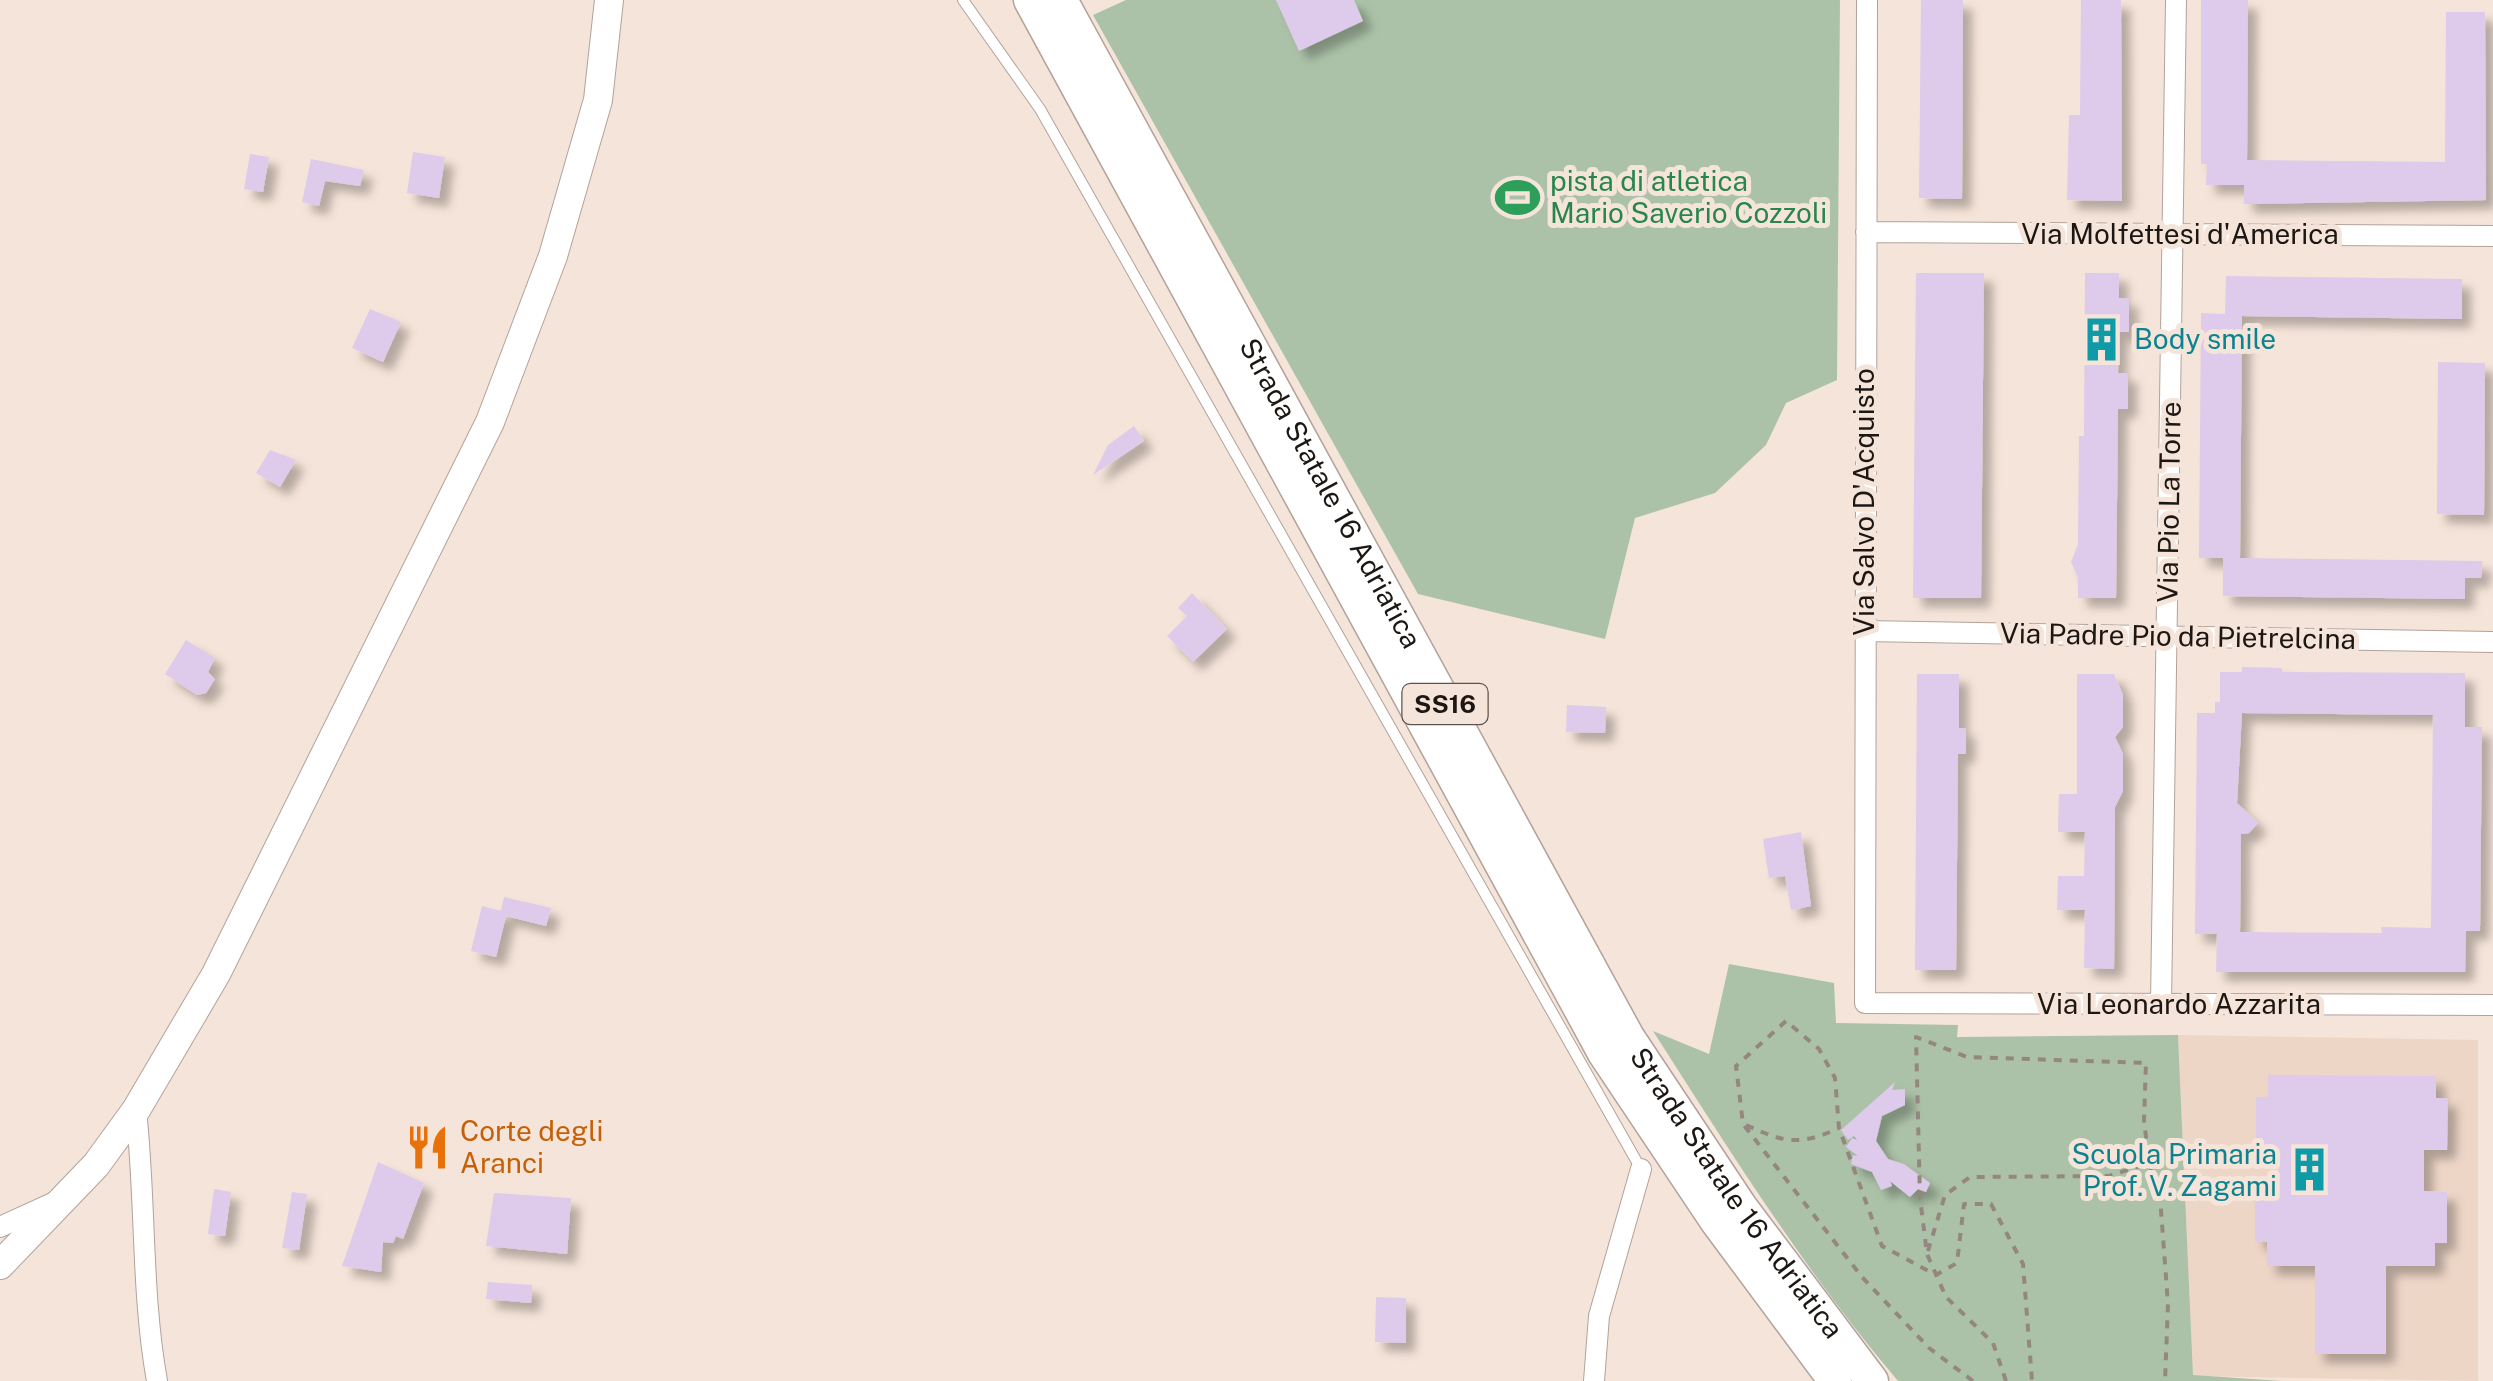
<svg xmlns="http://www.w3.org/2000/svg" width="2493" height="1381" viewBox="0 0 2493 1381" font-family="'Public Sans',sans-serif">
	<defs>
		<filter id="shadow"><feDropShadow dx="9" dy="9" stdDeviation="5" flood-color="#0004"/></filter>
	</defs>
	<rect width="100%" height="100%" fill="#f5e4d9"/>
	<!-- built -->
	<path fill="#eed6c7" d="M2178 1035 2478 1040V1381L2193 1376Z"/>
	<!-- green -->
	<path fill="#acc2a8" d="M1126 0H1840L1837 380 1786 403 1766 445 1715 493 1635 518 1605 639 1418 594 1093 15Z
		M1729 964 1834 983 1836 1023 1958 1025 1957 1037 2178 1035 2193 1375 2282 1381H1898C1805 1272 1730 1151 1653 1031L1709 1054Z"/>
	<!-- building -->
	<path fill="#decaea" fill-rule="evenodd" filter="url(#shadow)" d="M1276 0H1354L1363 21 1299 51Z
		M1921 0H1963L1962 199 1919 198Z
		M2081 0H2121L2122 201 2067 200 2069 115H2080Z
		M2201 0H2248L2247 160 2445 162 2446 12H2485L2486 200 2244 204V185H2206L2207 164H2201Z
		M413 152 445 157 439 198 407 193Z
		M250 154 269 157 263 192 244 189Z
		M311 159 364 170 360 186 325 181 319 206 302 202Z
		M1916 273H1984L1981 598H1913Z
		M2085 273H2119V298H2129V332H2119L2118 373H2128V409H2118L2116 598H2078V578L2071 562 2078 544 2079 436H2084Z
		M2226 276 2462 279V319L2242 316 2240 558 2482 561 2481 578H2465V599L2223 596V558H2199L2201 313 2225 314Z
		M370 309 401 322 383 362 352 348Z
		M2438 362 2485 363 2484 515 2437 514Z
		M1134 426 1144 441 1093 475 1108 445Z
		M270 450 296 460 280 487 256 473Z
		M1192 593 1227 629 1193 662 1167 636 1187 616 1178 608Z
		M186 640 215 658 208 672 215 679 206 693 197 695 165 674Z
		M2242 667 2282 668V672L2465 673V727H2482L2480 931H2466L2465 972H2216L2217 934H2195L2197 713H2215V702H2220V672H2242ZM2242 713 2433 715 2431 928 2381 927 2382 933 2240 932 2241 834 2249 833 2258 823 2237 803Z
		M1917 674H1959V728H1966V754H1958L1956 970H1915Z
		M2077 674H2114L2123 695V727L2115 737 2123 754V791L2115 807 2114 969 2084 968 2085 910H2057L2058 876H2084L2085 832H2058L2059 794H2077Z
		M1567 705 1606 707 1605 733 1566 732Z
		M1801 832 1811 906 1791 910 1785 876 1769 878 1763 839Z
		M504 897 551 908 546 926 506 916 496 957 471 951 482 906 501 911Z
		M2268 1075 2436 1076V1098H2448L2447 1150H2424V1191L2447 1192V1243H2435V1266H2386V1354H2315V1266H2267V1242L2255 1241V1191H2278L2279 1149H2256V1097H2268Z
		M1895 1082 1892 1090 1905 1089V1105L1882 1116 1876 1141 1888 1159 1904 1164 1930 1183 1926 1192 1918 1189 1910 1197 1890 1181 1892 1186 1881 1190 1872 1172 1851 1164 1853 1155 1858 1156 1846 1147 1852 1138 1857 1140 1854 1136 1848 1140 1841 1130Z
		M378 1162 424 1183 403 1239 396 1236 393 1243 383 1242 381 1272 342 1266Z
		M214 1189 231 1192 225 1236 208 1234Z
		M292 1192 307 1194 299 1250 282 1248Z
		M494 1193 571 1198 567 1254 486 1246Z
		M488 1282 532 1285 531 1303 486 1299Z
		M1376 1297 1406 1298V1343L1375 1342Z"/>
	<g fill="none" stroke-linecap="round" stroke-linejoin="round">
		<defs>
			<path id="service" d="M963 0 1040 109 1641 1169"/>
			<path id="minor" d="M1867 0 1865 1003 2493 1005
				M1866 232 2493 236
				M1864 631 2493 642
				M2161 1004 2176 0
				M136 1110C146 1200 141 1292 157 1381
				M0 1227 57 1201
				M1594 1381 1599 1316 1641 1169"/>
			<path id="secondary" d="M0 1265 96 1165 136 1110 216 974 490 422 553 256 598 100 609 0"/>
			<g id="trunk">
				<path d="M1030 0 1604 1053 1717 1222 1835 1381"/>
				<path id="s1" d="M1061 0 1628 1037 1741 1207 1872 1381"/>
			</g>
		</defs>
		<!-- service casing -->
		<use href="#service" stroke="#b2a299" stroke-width="12"/>
		<!-- minor casing -->
		<use href="#minor" stroke="#b2a299" stroke-width="22"/>
		<!-- secondary casing -->
		<use href="#secondary" stroke="#b2a299" stroke-width="30"/>
		<!-- trunk casing -->
		<use href="#trunk" stroke="#b2a299" stroke-width="35"/>
		<!-- path -->
		<path stroke="#938780" stroke-width="4" stroke-dasharray="8 8" stroke-linecap="butt" d="M1746 1125C1785 1143 1800 1146 1839 1128
			M1928 1251 1945 1195 1970 1177 2109 1176 2149 1163
			M1973 1381 1929 1348 1862 1277 1743 1124 1736 1066 1786 1021 1819 1049 1835 1078 1839 1128 1882 1246 1936 1275 1957 1263 1964 1204H1991L2023 1264 2032 1381
			M2006 1381 1993 1343 1946 1297 1927 1254 1920 1198 1916 1037 1967 1057 2146 1063 2144 1120 2149 1163 2160 1197 2168 1304 2165 1381"/>
		<!-- service -->
		<use href="#service" stroke="#fff" stroke-width="10"/>
		<!-- minor -->
		<use href="#minor" stroke="#fff" stroke-width="20"/>
		<!-- secondary -->
		<use href="#secondary" stroke="#fff" stroke-width="28"/>
		<!-- trunk -->
		<use href="#trunk" stroke="#fff" stroke-width="32"/>
	</g>
	<!-- icons -->
	<defs>
		<symbol id="stadium-bare" viewBox="-9 -9 18 18"><path d="M0-5a6.5 5 0 1 0 0 10a6.5 5 0 1 0 0-10ZM-3.5-1.8h7v3.6h-7Z" fill="#2e9e5b" stroke="#f5e4d9" stroke-width="2.5" paint-order="stroke"/></symbol>
		<symbol id="building-bare" viewBox="-9 -9 18 18"><path d="M-4-6H4V6H1V3H-1V6H-4ZM-2.5-4.3h1.7v1.8h-1.7ZM.8-4.3h1.7v1.8H.8ZM-2.5-1h1.7V.8h-1.7ZM.8-1h1.7V.8H.8Z" fill="#0f9aa8" stroke="#f5e4d9" stroke-width="2.5" paint-order="stroke"/></symbol>
		<symbol id="restaurant-bare" viewBox="-9 -9 18 18"><path d="M-5-6h1v4h1v-4h1v4h1v-4h1v5L-1.5 .5V6h-2V.5L-5-1ZM5-6V6H3V1.5H1.5Q1.5-4 5-6Z" fill="#e8710a" stroke="#f5e4d9" stroke-width="2.5" paint-order="stroke"/></symbol>
	</defs>
	<g fill-rule="evenodd">
		<use href="#stadium-bare" x="1486" y="166" width="63" height="63"/>
		<use href="#building-bare" x="2070" y="308" width="63" height="63"/>
		<use href="#restaurant-bare" x="396" y="1116" width="63" height="63"/>
		<use href="#building-bare" x="2278" y="1138" width="63" height="63"/>
	</g>
	<g text-anchor="middle" stroke-width="10" stroke-linejoin="round" paint-order="stroke">
		<!-- shield labels -->
		<rect fill="#f5e4d9" stroke="#5e544f" stroke-width="2.5" x="1402.5" y="684" width="85" height="40" rx="8"/>
		<g font-size="25" font-weight="bold" fill="#1d1714">
			<text x="1445" y="713">SS16</text>
		</g>
		<!-- leisure labels -->
		<g font-size="28" fill="#27864d" stroke="#f5e4d9" text-anchor="start">
			<text x="1550" y="191">pista di atletica<tspan x="1550" dy="32">Mario Saverio Cozzoli</tspan></text>
		</g>
		<!-- street labels -->
		<g font-size="28" fill="#1d1714" stroke="#f5e4d9">
			<text x="2180" y="244">Via Molfettesi d'America</text>
			<text dy="10" stroke="none"><textPath href="#s1" startOffset="562">Strada Statale 16 Adriatica</textPath></text>
			<text transform="translate(1864 502) rotate(-90)" y="10">Via Salvo D'Acquisto</text>
			<text transform="translate(2169 502) rotate(-89)" y="10">Via Pio La Torre</text>
			<text transform="translate(2178 636) rotate(1)" y="10">Via Padre Pio da Pietrelcina</text>
			<text x="2179" y="1014">Via Leonardo Azzarita</text>
			<text dy="10" stroke="none"><textPath href="#s1" startOffset="1372">Strada Statale 16 Adriatica</textPath></text>
		</g>
		<!-- culture labels -->
		<g font-size="28" fill="#0d838f" stroke="#f5e4d9" text-anchor="start">
			<text x="2134" y="349">Body smile</text>
			<text x="2277" y="1164" text-anchor="end">Scuola Primaria<tspan x="2277" dy="32">Prof. V. Zagami</tspan></text>
		</g>
		<!-- food labels -->
		<g font-size="28" fill="#c56008" stroke="#f5e4d9" text-anchor="start">
			<text x="460" y="1141">Corte degli<tspan x="460" dy="32">Aranci</tspan></text>
		</g>
	</g>
</svg>
